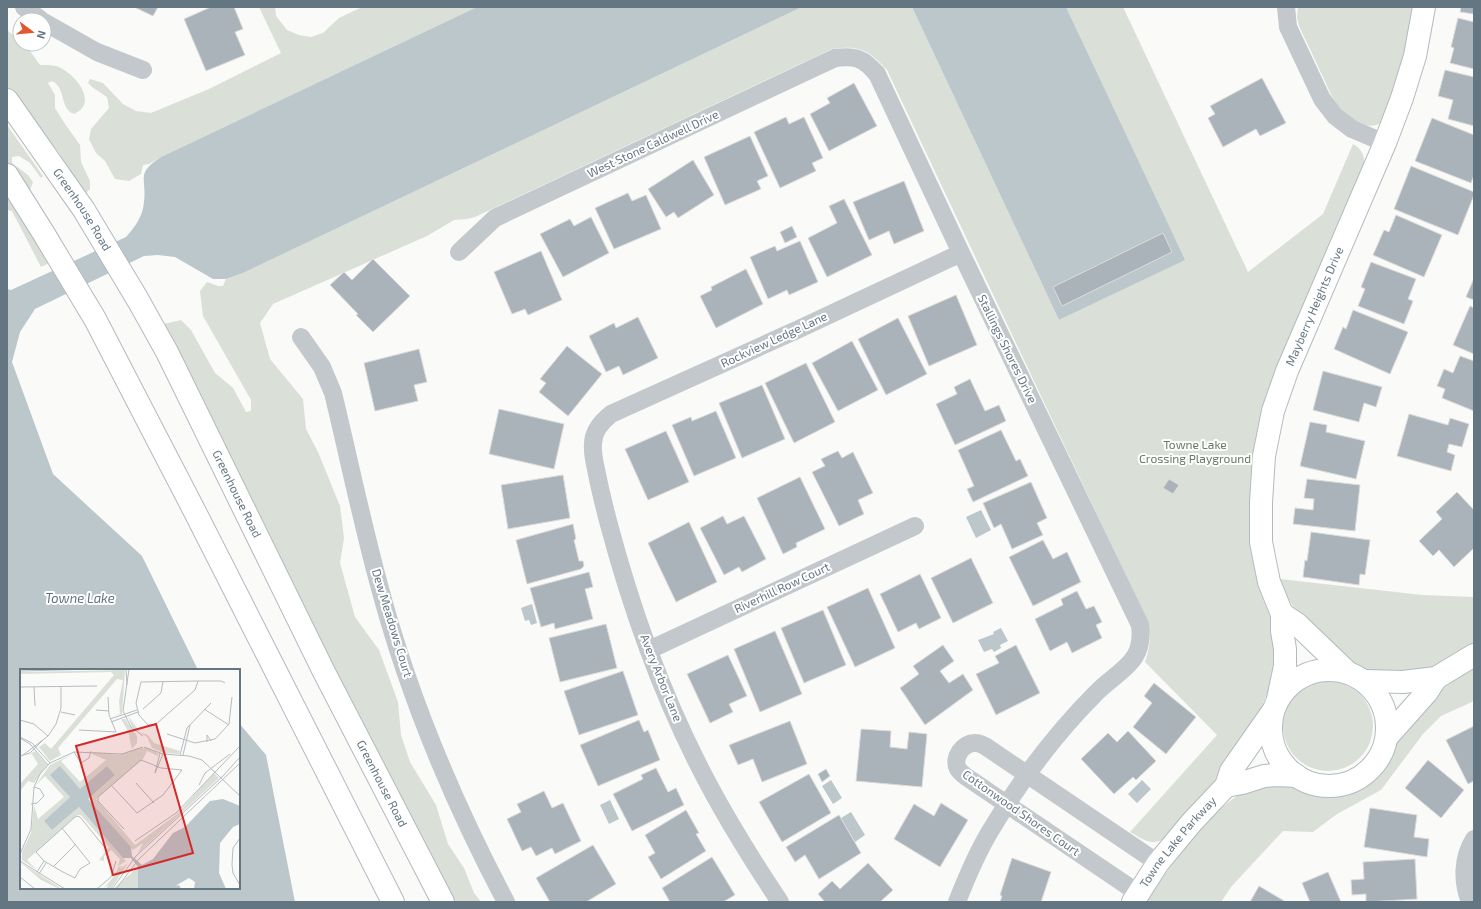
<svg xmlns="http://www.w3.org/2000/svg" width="1481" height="909" viewBox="0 0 1481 909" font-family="'Exo 2',sans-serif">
	<rect width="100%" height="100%" fill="#fafaf8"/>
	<!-- green -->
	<path fill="#dadfd7" d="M259 7H275L276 16 287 30 299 35 311 37 323 33 339 18 362 7H477L161 157 149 164 143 165 141 174 129 181 115 179 105 161 96 153 89 139 91 129 109 108 107 97 92 87 88 83 90 79 103 83 123 104 136 111 151 113 209 89 281 53Z
		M802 7H912L1059 320 1184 260 1066 7H1123L1248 272 1323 214 1353 144C1362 149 1364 155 1365 166L1267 393 1258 429 1251 478 1250 547 1259 589 1277 634V678L1266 696 1258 717 1217 783 1166 838C1151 847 1143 839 1130 832L1217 735 1145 662C1152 640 1151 635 1144 614L887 70C868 50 861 45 832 49L475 217 467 219 454 220 427 236 273 304 260 323 270 359 303 399 306 429 318 452 340 506 344 538 340 563 355 617 379 650 398 702 401 735 410 762 436 805 448 844 464 868 474 893 481 902H450L176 362 164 324 181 320 191 330 215 373 233 388 246 412 251 411V400L203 316 200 291 207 282 218 286H223L226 279 243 273Z
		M1298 7H1414L1403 63 1383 121C1369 133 1351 120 1340 108 1332 99 1327 85 1321 73 1314 57 1306 41 1299 26L1297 17Z
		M7 30 20 41V44H25L40 65C46 65 54 65 59 67 76 75 99 103 74 114 72 113 69 112 68 110 61 101 64 87 52 81L48 83 55 95V108L65 124 80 145 81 162 90 181V189L85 194 58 151 50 142 7 89Z
		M7 125 43 176 41 178 30 163 19 156 12 157V163L28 175 33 182 29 193 66 255 41 267 12 211 7 210Z
		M1280 579 1422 595 1474 597V645L1423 673 1380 676 1363 670 1349 662 1295 610 1286 594Z
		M1474 668V701L1441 716 1423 734 1381 790 1337 814 1313 832 1283 831 1231 887 1221 902H1146C1167 871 1220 794 1258 786 1267 784 1278 783 1288 783 1296 783 1304 788 1311 790 1330 793 1351 792 1366 780 1384 766 1393 742 1407 724 1423 703 1451 680 1474 668Z
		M1283 726a45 45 0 1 1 90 0a45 45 0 1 1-90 0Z"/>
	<!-- water -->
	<path fill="#bbc7cb" d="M477 7H802L243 273 226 279H213L175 257 158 255 144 256 35 309 20 332 12 362 53 474 142 556 198 670H21V888H239V723L266 755 295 902H7V289L11 290 126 237C135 227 143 216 144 202 147 178 135 174 161 157Z
		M912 7H1066L1185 260 1059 320Z
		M981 510 991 530 976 538 966 517Z
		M532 604 537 623 531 625 529 620 525 621 521 608Z
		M1001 628 1008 641 1000 645 1001 648 994 652 992 649 984 652 978 640 994 634 993 632Z
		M831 780 842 798 833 804 822 786Z
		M1142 780 1151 789 1137 803 1128 794Z
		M610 800 619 819 609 824 600 805Z
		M851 812 865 835 855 842 841 818Z"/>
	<!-- building -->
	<path fill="#aab3b9" stroke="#dcdcda" d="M134 7H158L153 16Z
		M211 7H234L243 29 235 32 245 55 206 71 184 19Z
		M1461 7H1474V14L1460 12Z
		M1458 18 1474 22V69L1450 63 1454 48 1451 47Z
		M1445 70 1474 77V126L1448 119 1453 100 1438 96Z
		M1262 78 1286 123 1260 136 1256 129 1223 147 1208 118 1215 114 1210 106Z
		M854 83 877 126 829 151 810 114 830 103 827 98Z
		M786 117 789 124 804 117 823 158 812 163 816 171 780 188 754 132Z
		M1432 118 1474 135V175L1471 183 1415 161Z
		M750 136 768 176 757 181 761 189 725 205 704 157Z
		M693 160 714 195 678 218 674 212 666 217 648 189Z
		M1411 166 1474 192V195L1458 235 1394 209Z
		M904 181 924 231 894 244 889 231 869 240 853 202Z
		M628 193 632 201 646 195 661 229 614 249 595 208Z
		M844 199 872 255 827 277 808 238 837 223 829 206Z
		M1396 215 1442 235 1424 277 1373 255 1384 230 1389 232Z
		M591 217 609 253 563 277 540 234 570 219 574 226Z
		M792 226 797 237 785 243 780 232Z
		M1163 233 1172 252 1062 306 1053 287Z
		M800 241 818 282 789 295 787 290 768 299 750 257 775 246 777 251Z
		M541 251 562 300 528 315 525 309 512 314 494 272Z
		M373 259 410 296 373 332 356 315 358 314 330 285 344 272 352 280Z
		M1371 262 1416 279 1408 299 1413 301 1404 324 1358 306 1365 289 1361 287Z
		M746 269 763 304 716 328 700 296 712 290 711 287Z
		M1474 278V300L1466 297Z
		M956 295 977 345 929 366 908 316Z
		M1470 306 1474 308V354L1453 345Z
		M1353 310 1408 332 1390 374 1334 349 1343 327 1346 329Z
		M638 317 658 358 623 375 619 366 606 372 589 336 614 323 616 328Z
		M898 318 927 374 886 395 858 339Z
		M852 341 878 390 838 411 812 363Z
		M567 346 602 374 568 416 539 392 546 383 540 379Z
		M419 349 427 382 414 385 418 401 375 411 364 363Z
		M1460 356 1474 361V411L1442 398 1445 389 1437 386 1444 369 1453 373Z
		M806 363 835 422 794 443 765 383Z
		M1323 371 1382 387 1376 407 1364 403 1359 422 1313 410Z
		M970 379 985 411 999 405 1006 421 955 445 936 404 957 394 954 387Z
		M762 385 785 439 742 458 719 403Z
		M499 409 564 424 554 469 489 454Z
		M716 411 736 458 694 476 672 425 691 417 692 421Z
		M1409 414 1448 425 1450 418 1469 424 1462 447 1449 444 1447 452 1455 455 1451 471 1397 456Z
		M1310 422 1327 425 1326 432 1365 441 1356 479 1300 466Z
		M1001 430 1016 461 1020 459 1028 476 973 502 967 489 974 486 958 450Z
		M666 431 689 482 648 500 625 449Z
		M838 451 842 458 853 452 873 493 858 500 864 514 839 526 812 472 825 466 821 459Z
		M563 475 570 518 508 529 501 485Z
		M800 477 825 529 796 543 797 547 783 554 757 498Z
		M1169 479 1179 485 1173 494 1163 488Z
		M1307 479 1360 485 1355 531 1293 524 1295 508 1313 510 1314 499 1304 498Z
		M1031 482 1047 518 1037 523 1043 535 1012 549 1001 524 994 528 983 503Z
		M1457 492 1474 510V548L1454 567 1439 550 1433 556 1419 541 1442 519 1436 512Z
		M723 516 727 524 744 516 766 559 742 572 739 567 724 575 700 528Z
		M689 522 717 582 676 602 648 543Z
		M573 524 576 539 574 540 579 561H583L584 566 581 569 527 584 516 540Z
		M1311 532 1370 540 1365 575 1360 574 1359 585 1303 577 1305 560 1307 561Z
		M1043 540 1053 559 1067 552 1081 582 1033 606 1009 557Z
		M971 558 993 603 953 623 931 578Z
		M589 572 593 587 585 589 593 619 555 629 554 623 541 627 530 588Z
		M920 574 941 618 919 629 916 623 898 632 880 594Z
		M868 588 895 648 855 667 827 607Z
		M1077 591 1086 609 1094 606 1102 622 1096 625 1102 638 1072 653 1067 642 1050 651 1035 619 1063 605 1061 599Z
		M823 610 846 665 804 683 781 628Z
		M606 624 617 668 560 682 549 638Z
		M775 631 802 694 760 712 734 649Z
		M943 645 954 661 940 671 949 683 963 674 973 690 925 725 900 688 919 674 913 666Z
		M1016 645 1040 693 996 715 976 674 999 663 995 656Z
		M728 655 747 696 729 704 733 712 710 723 687 674Z
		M623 671 638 715 579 735 564 691Z
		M1154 683 1196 717 1166 754 1133 727 1152 703 1144 696Z
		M639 720 644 732 648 730 660 760 598 786 580 745Z
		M790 721 807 764 762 782 753 759 738 765 729 745Z
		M1474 726V781L1468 784 1446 740Z
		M861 729 891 731 890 747 907 749 909 732 927 734 922 787 856 781Z
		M1128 731 1156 761 1136 780 1133 777 1114 794 1081 759 1108 733 1117 742Z
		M1428 760 1464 790 1441 818 1405 788Z
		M656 768 668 792 676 788 684 805 632 831 613 794 643 779 641 775Z
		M826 769 830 776 822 782 818 774Z
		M809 774 831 813 782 842 759 802Z
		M544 791 552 808 563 803 581 841 555 854 552 848 536 856 531 847 522 851 507 819 521 812 517 804Z
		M941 803 968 820 940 867 894 839 914 804 934 816Z
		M1370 808 1417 815 1414 837 1429 839 1427 857 1364 847Z
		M686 810 699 833 696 834 706 851 661 879 648 857 655 853 645 835Z
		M839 815 861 853 819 879 805 855 795 862 786 847Z
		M593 845 616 884 586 902H550L536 878Z
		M712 857 735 895 723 902H670L662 888Z
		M1012 858 1051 872 1041 902H1000L1002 896 1000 895Z
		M1415 859 1417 899 1366 902V894L1352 895 1351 880 1364 879 1363 862Z
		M868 863 893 890 880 902H825L818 894 832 881 840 889Z
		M1328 872 1341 902H1310L1302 883Z
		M1259 886 1286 902H1250Z"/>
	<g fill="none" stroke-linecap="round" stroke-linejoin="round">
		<defs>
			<g id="secondary">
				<path id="s1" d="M7 100 84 210 138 300 167 352 324 672 443 902"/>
				<path d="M7 175 44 234 95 319 194 510 393 902"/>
				<path d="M1282 614 1297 624 1346 671"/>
				<circle cx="1329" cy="728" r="58"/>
				<path d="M1365 681 1403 682 1436 678 1474 655"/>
				<path id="s2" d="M1278 699 1285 666V649L1282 631V614L1269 582 1261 542V502L1264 456 1273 411 1287 371 1385 143 1402 98 1415 56 1424 7"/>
				<path d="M1387 737 1427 692 1436 678"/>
				<path d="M1226 786 1242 783 1264 776 1277 775 1297 776"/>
				<path id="s3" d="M1133 902 1158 863 1192 822 1226 786 1231 771 1273 711"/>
			</g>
		</defs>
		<!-- secondary casing -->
		<use href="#secondary" stroke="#b3babf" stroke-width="24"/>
		<!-- street -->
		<path stroke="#c3c8cc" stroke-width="18" d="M24 7 41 20
			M1286 7 1288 27 1322 99 1335 116 1352 129 1385 143
			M44 22 97 52 143 70
			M459 252 495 218 835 58C856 55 864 59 877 74L961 253 1140 625C1145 663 1120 669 1097 692 1055 734 1019 782 989 833 976 855 966 879 957 902
			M301 337 322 367 333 393C348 455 361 518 378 581 407 692 452 800 506 902
			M649 650 915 526
			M1138 893 965 776C963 774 960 772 958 769 952 758 963 742 976 743 979 743 983 745 985 746L1158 863
			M780 902C750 857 722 812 698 764 659 687 630 604 608 521 604 505 600 490 597 474 595 464 592 454 593 444 593 431 601 422 611 414L799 329 961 253
			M1470 902C1462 882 1462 858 1474 839"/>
		<!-- secondary -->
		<use href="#secondary" stroke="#fff" stroke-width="22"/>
	</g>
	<g text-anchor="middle" stroke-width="4" stroke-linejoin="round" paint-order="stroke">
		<!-- street labels -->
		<g font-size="12" fill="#657683" stroke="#fff">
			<text transform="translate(653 144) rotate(-25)" y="4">West Stone Caldwell Drive</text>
			<text dy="4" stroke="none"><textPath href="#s1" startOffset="133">Greenhouse Road</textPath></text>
			<text dy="4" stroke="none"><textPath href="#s2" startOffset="406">Mayberry Heights Drive</textPath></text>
			<text transform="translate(774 340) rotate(-25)" y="4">Rockview Ledge Lane</text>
			<text transform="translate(1007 349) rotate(64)" y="4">Stallings Shores Drive</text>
			<text dy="4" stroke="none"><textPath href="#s1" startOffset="457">Greenhouse Road</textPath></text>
			<text transform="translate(782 588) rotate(-25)" y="4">Riverhill Row Court</text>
			<text transform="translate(392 623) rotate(73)" y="4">Dew Meadows Court</text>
			<text transform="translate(661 678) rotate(68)" y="4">Avery Arbor Lane</text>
			<text dy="4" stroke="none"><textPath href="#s1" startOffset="781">Greenhouse Road</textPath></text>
			<text transform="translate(1021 813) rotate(35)" y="4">Cottonwood Shores Court</text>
			<text dy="4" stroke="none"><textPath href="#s3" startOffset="75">Towne Lake Parkway</textPath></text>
		</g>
		<!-- park labels -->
		<g font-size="12" fill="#687a64" stroke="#fff">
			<text x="1195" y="449">Towne Lake<tspan x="1195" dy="14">Crossing Playground</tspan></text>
		</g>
		<!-- water labels -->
		<g font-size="13" font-style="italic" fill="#60757c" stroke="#fff">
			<text x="80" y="603">Towne Lake</text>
		</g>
	</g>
	<!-- overview -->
	<g transform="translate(20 669)">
		<rect width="220" height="220" fill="#fafaf8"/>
		<path d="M105 1 102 45 91 48 100 45 99 32 103 11 97 10 38 79 41 86 30 92 19 78 25 74 31 80 94 6 91 3 0 5V3ZM108 47 120 63 128 66 134 74 160 82 159 85 144 84 132 79 127 68 112 58ZM101 50H105L117 67V74L112 80 108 62ZM118 79H127L138 84V87L127 82 123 90 76 130 115 176 156 146 194 104 199 109 118 184 123 174 113 181 68 130 95 106 87 97 60 120 40 98 31 106 50 128 24 152 32 161 59 138 106 192 98 197 100 190 91 181 84 187V192L79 191 89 178 61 146H57L7 191 17 201 2 191V183L11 164 14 136 18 150 44 128 25 107 16 116 30 96 53 85 41 92 60 113 86 91 72 85 74 83 99 86ZM15 82 27 96 14 114 8 112 0 122V115L18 95 12 85 9 86ZM0 193 39 218 40 220 21 211ZM108 194 91 220H86L89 215 83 220 96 205 98 198 102 197 100 200ZM116 200H119L118 220H93Z" fill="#dadfd7"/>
		<path d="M40 97 60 120 87 97 95 106 68 130 111 178 112 187 122 196 133 190 153 164 165 158 190 132 203 130 220 137V155L213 158 200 174 199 204 206 220H174L175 213 169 209 155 217 159 216 161 220H118V198L111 189H103L59 138 32 161 24 152 50 128 30 106Z" fill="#bbc7cb"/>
		<path fill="none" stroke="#b5bdc2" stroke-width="1" d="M106 0 107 16M109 0 103 42 111 58 123 67M0 2 77 0M178 12 175 21 135 56H128L119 46 116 34 121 13 178 12H201L205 14M0 18 77 17M14 18 15 37M123 40 141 24 143 12M184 40 209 56M76 41 89 42M41 43 55 46M90 50 117 41M0 51 14 55 28 67M91 53 118 43M59 61 96 63 89 46 88 28M147 65 175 74 195 70 209 55 212 28M0 68 12 74 30 94M0 69 10 75 28 96M187 73V66L191 72M124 78 143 85 169 87 182 91 220 127M54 83 61 94 69 89 71 82M3 86 28 67 36 55 41 39V18M160 86 167 59 191 34M163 86 170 56M0 87 10 84 24 70M135 104 143 85M135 104 140 84M116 114 134 134M91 116 117 144 143 126 162 101 141 99 121 91 78 128V132L104 160M179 116 185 104 210 85M11 135 17 134 24 127 20 120 14 118M42 159 70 194 60 200 55 209 43 203 24 192 16 183 17 182 55 148 57 147 60 148 86 180M220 169 213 179 212 196 213 204 220 216M115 172 156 144 220 77M0 185 11 160 14 118 20 105 30 94 54 83 102 85 123 78M0 192 45 220M33 198 56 175M17 203 24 192M19 205 26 194M0 208 15 220M77 220 91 208 96 192M92 220 116 187 203 107 220 88M96 220 119 190 220 94"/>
		<path fill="#d62828" fill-opacity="0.15" stroke="#d62828" stroke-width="2" d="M136 55 173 184 93 206 56 77Z"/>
		<rect width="220" height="220" fill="none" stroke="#657683" stroke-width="2"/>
	</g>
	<!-- border -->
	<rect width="1481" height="909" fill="none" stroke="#657683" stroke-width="16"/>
	<!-- north arrow -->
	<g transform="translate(32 32) rotate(106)"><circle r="19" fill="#ffffff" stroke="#c1c8cd"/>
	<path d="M0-3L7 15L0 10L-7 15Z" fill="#e4572e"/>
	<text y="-6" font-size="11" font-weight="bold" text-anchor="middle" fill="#657683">N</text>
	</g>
</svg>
